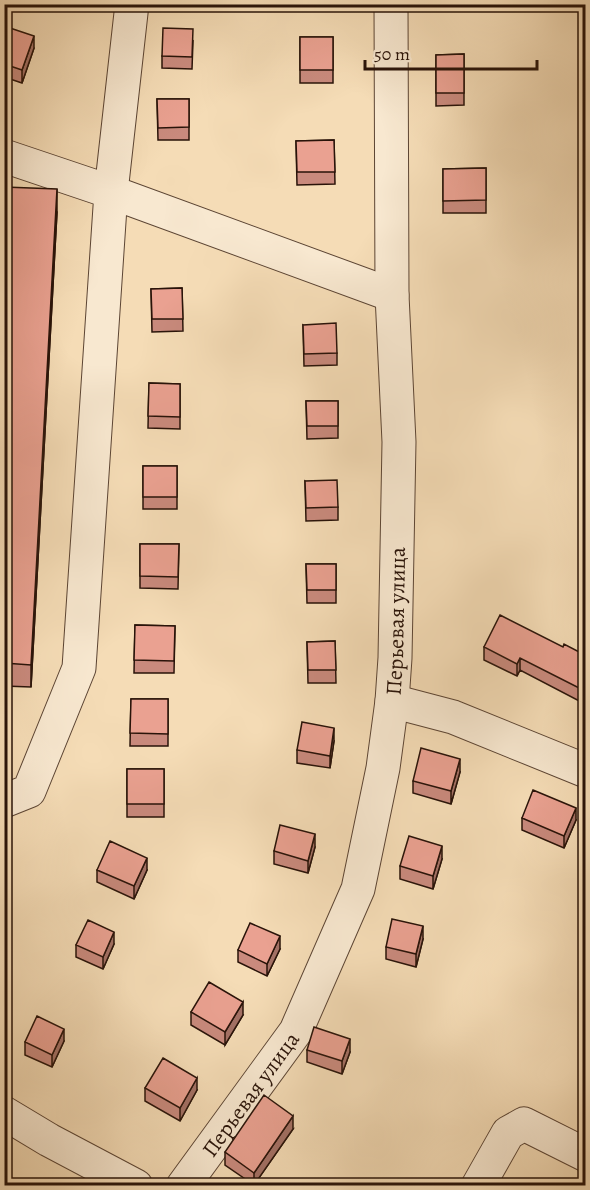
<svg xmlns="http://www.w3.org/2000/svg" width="590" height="1190" viewBox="0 0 590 1190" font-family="Alegreya,serif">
	<rect width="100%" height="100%" fill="#f5dcb6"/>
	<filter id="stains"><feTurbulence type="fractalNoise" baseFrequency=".00333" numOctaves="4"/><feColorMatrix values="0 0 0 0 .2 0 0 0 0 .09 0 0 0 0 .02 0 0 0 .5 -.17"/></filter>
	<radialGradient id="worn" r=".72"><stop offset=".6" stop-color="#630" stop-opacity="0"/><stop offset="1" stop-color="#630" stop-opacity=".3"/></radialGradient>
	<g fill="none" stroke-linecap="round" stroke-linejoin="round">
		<defs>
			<g id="minor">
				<path d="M132 4 111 192 392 295"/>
				<path d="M4 156 111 192 79 668 29 791 4 801"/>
				<path d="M392 701 453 717 586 771"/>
				<path d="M4 1113 49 1140 136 1186"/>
				<path id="s1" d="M183 1186 296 1031 358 889 383 768 392 701 395 658 399 442 392 295 391 4"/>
				<path d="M478 1186 508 1133 524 1124 586 1155"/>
			</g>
		</defs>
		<!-- minor casing -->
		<use href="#minor" stroke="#5c4534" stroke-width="35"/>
		<!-- minor -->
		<use href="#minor" stroke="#f8e8d0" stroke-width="33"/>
	</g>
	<!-- wall -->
	<path fill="#c98a7d" stroke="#291309" stroke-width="1.5" d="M4 26 34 48 22 83 4 77Z
		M300 37H333V83H300Z
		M193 41 192 69 162 68V56Z
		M464 54V105L436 106V55Z
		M157 99H189V140H158Z
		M583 106H585V155H583Z
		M334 140 335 184 297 185 296 141Z
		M486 168V213H443V169Z
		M4 187 57 212 31 687 4 686Z
		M182 288 183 331 152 332 151 289Z
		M303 325 337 353V365L304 366Z
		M149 383 180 384V429L148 428Z
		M306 401H338V438L307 439Z
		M143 466H177V509H143Z
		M305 481 338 507V520L306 521Z
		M140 544H179L178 589 140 588Z
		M306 564H336V603H307Z
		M135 625 175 626 174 673H134Z
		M335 641 336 683H308L307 642Z
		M484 647H563L585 655V704L520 670 517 676 484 660Z
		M131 699H168V746H130Z
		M334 741 330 768 297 763V750Z
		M127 769H164V817H127Z
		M460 772 451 804 413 793V781Z
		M522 818 576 820 564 848 522 830Z
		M315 847 308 873 274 864V851Z
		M442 859 433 889 400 879V866Z
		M97 870H147L134 899 97 882Z
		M423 939 416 967 386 959V947Z
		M114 944 103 969 76 957V945Z
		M280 949 267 976 238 962V950Z
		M191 1012 243 1015 225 1045 191 1025Z
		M64 1041 52 1067 25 1055V1042Z
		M307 1050 350 1052 342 1074 307 1062Z
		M145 1088 197 1090 180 1121 145 1101Z
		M293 1129 254 1185 225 1165V1152Z"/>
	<!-- shaded-wall -->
	<path fill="#a47166" stroke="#291309" stroke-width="1.5" d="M34 36V48L22 83V70Z
		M57 189V212L31 687V665Z
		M520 658V670L517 676V664Z
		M334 728V741L330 768V756Z
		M460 759V772L451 804V791Z
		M576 808V820L564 848V836Z
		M315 834V847L308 873V861Z
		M442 846V859L433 889V876Z
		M147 858V870L134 899V886Z
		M423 926V939L416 967V954Z
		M114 932V944L103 969V957Z
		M280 936V949L267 976V964Z
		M243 1002V1015L225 1045V1032Z
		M64 1029V1041L52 1067V1055Z
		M350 1039V1052L342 1074V1061Z
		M197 1078V1090L180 1121V1108Z
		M293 1116V1129L254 1185V1173Z"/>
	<!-- building -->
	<path fill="#eaa191" stroke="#291309" stroke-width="1.5" d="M4 26 34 36 22 70 4 64Z
		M163 28 193 29 192 57 162 56Z
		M300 37H333V70H300Z
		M464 54V93H436V55Z
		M157 99H189V127L158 128Z
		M583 106H585V142H583Z
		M334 140 335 172H297L296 141Z
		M486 168V200L443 201V169Z
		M4 187 57 189 31 665 4 663Z
		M182 288 183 319H152L151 289Z
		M336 323 337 353 304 354 303 325Z
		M149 383 180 384V417L148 416Z
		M306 401H338V426H307Z
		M143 466H177V497H143Z
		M337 480 338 507 306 508 305 481Z
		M140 544H179L178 577 140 576Z
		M306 564H336V590H307Z
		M500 615 563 647 564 644 585 655V691L520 658 517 664 484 647Z
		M135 625 175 626 174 661 134 660Z
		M335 641 336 670H308L307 642Z
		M131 699H168V734L130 733Z
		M302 722 334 728 330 756 297 750Z
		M421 748 460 759 451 791 413 781Z
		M127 769H164V804H127Z
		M533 790 576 808 564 836 522 818Z
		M280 825 315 834 308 861 274 851Z
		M409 836 442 846 433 876 400 866Z
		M110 841 147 858 134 886 97 870Z
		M392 919 423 926 416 954 386 947Z
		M88 920 114 932 103 957 76 945Z
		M250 923 280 936 267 964 238 950Z
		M209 982 243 1002 225 1032 191 1012Z
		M37 1016 64 1029 52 1055 25 1042Z
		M314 1027 350 1039 342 1061 307 1050Z
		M163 1058 197 1078 180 1108 145 1088Z
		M264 1095 293 1116 254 1173 225 1152Z"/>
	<g text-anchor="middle" stroke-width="6" stroke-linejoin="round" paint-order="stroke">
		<!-- street labels -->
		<g font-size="22" fill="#291309" stroke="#f8e8d0">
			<text dy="8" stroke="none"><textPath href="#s1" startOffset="618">Перьевая улица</textPath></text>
			<text dy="8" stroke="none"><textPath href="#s1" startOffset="114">Перьевая улица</textPath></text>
		</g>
	</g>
	<!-- margin -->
	<rect width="590" height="1190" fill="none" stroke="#f5dcb6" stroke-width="24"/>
	<rect x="6" y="6" width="578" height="1178" fill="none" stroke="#291309" stroke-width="3"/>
	<rect x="12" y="12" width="566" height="1166" fill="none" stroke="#291309" stroke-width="1.5"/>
	<!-- scale -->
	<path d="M365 60v9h172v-9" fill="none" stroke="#291309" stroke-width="3"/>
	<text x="374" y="60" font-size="18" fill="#291309" stroke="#f8e8d0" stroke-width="4.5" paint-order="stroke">50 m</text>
	<rect width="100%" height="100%" filter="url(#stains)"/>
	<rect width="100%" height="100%" fill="url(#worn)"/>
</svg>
